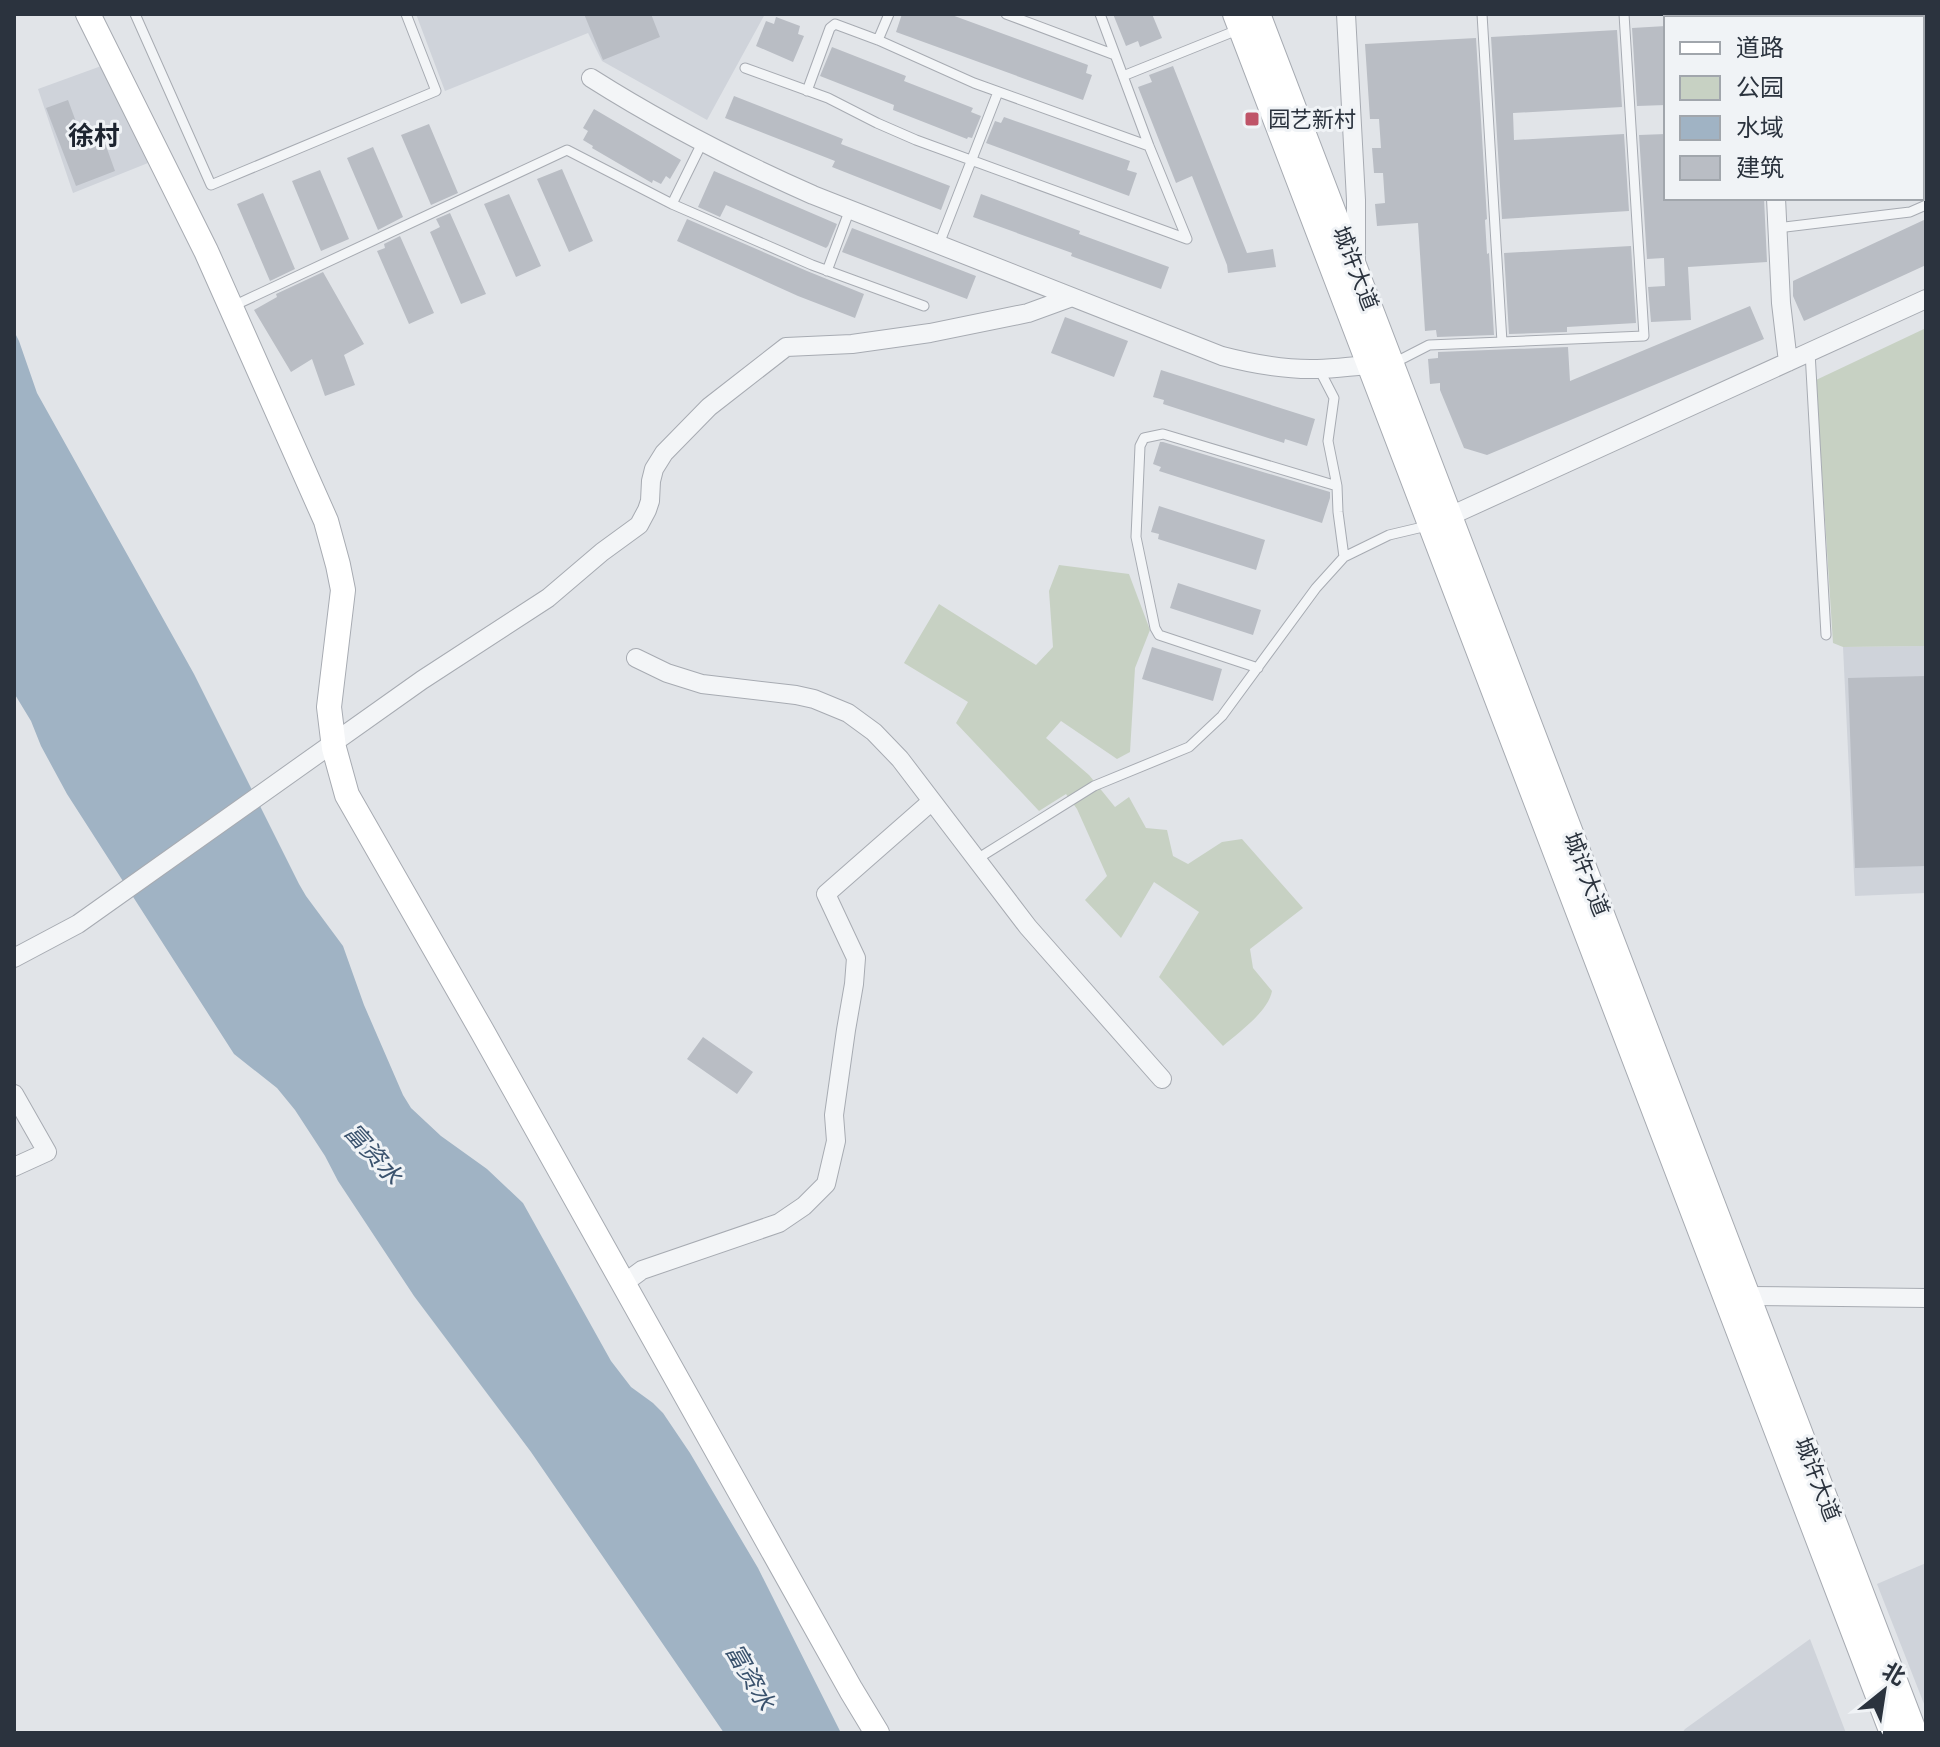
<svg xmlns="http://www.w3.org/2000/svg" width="1940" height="1747" viewBox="0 0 1940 1747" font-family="Lato,'Noto Sans SC',sans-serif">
	<rect width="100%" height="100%" fill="#e1e4e8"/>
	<!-- built -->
	<path fill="#cfd3da" d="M416 14H765L707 120 602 61 588 33 445 91Z
		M104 65 148 163 73 193 38 89Z
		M1926 646V893L1855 896 1843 647Z
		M1926 1563V1709L1877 1584Z
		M1810 1639 1846 1733H1682L1685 1729Z"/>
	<!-- green -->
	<path fill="#c7d1c3" d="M1926 328V646L1843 647 1833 643 1816 380Z
		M1059 565 1129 574 1150 630 1135 668 1130 752 1117 759 1061 721 1046 738 1089 775 1115 807 1129 797 1146 828 1167 830 1173 856 1188 864 1222 842 1242 839 1303 908 1250 949 1253 968 1272 991C1268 1012 1239 1032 1223 1046L1159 977 1199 912 1154 882 1121 938 1085 900 1107 876 1077 809 1066 794 1039 811 956 723 968 702 904 663 939 604 1036 665 1053 647 1049 591Z"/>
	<!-- water -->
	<path fill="#a0b3c4" d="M14 331 19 341 37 393 194 674 299 884 306 896 343 946 364 1005 403 1095 411 1108 441 1136 487 1169 523 1203 611 1361 631 1387 653 1403 663 1413 690 1453 758 1568 841 1733H724L531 1452 414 1296 338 1181 325 1156 295 1110 277 1088 234 1054 67 794 41 746 31 721 14 693Z"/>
	<!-- building -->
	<path fill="#b9bdc4" d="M584 14H651L660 37 603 60Z
		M902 14H949L1088 65 1086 73 1092 75 1083 100 896 32Z
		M1113 14H1152L1162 38 1140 47 1138 41 1126 46Z
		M776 17 800 26 798 34 804 36 793 62 756 46 766 21 774 24Z
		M1666 26V105L1637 106 1632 28Z
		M1617 30 1622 107 1513 113 1514 140 1624 134 1629 211 1502 219 1491 37Z
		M1476 38 1487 219 1485 220 1487 254 1489 253 1494 335 1437 337 1436 330 1425 331 1418 223 1377 226 1375 204 1385 203 1383 173H1374L1372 148H1381L1379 119H1370L1365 44Z
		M832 47 906 76 904 81 973 108 971 112 981 116 972 138 968 137 967 139 893 110 894 105 820 76Z
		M1173 66 1247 253 1273 249 1276 267 1228 273 1227 265 1192 176 1176 183 1138 87 1152 82 1149 75Z
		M734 96 843 139 841 144 950 186 941 210 832 167 835 161 725 118Z
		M68 100 86 149 105 143 115 171 76 186 46 108Z
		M594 109 681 160 670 179 666 176 661 184 653 180 652 183 592 148 593 146 583 140 588 131 583 128Z
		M1004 117 1130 161 1127 170 1137 173 1129 196 986 143 995 121 1001 123Z
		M429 124 458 193 431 205 401 135Z
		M1666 134V198H1764L1767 262 1688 267 1691 320 1651 322 1648 287 1665 286 1664 258 1647 259 1639 135Z
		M373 147 403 217 378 230 347 158Z
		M562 169 593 241 569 252 537 179Z
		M320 170 349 239 321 251 292 181Z
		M714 171 837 224 828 246 826 248 726 205 720 217 698 207Z
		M263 193 295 269 270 281 237 204Z
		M509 194 541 266 516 277 484 204Z
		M981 194 1080 231 1079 234 1169 267 1161 289 1071 256 1072 253 973 217Z
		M450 213 486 294 461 304 430 232 440 227 436 219Z
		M687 219 807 271 864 294 855 318 798 296 677 241Z
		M1926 219V265L1804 321 1793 296V281Z
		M852 228 976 276 967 299 842 252Z
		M400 236 434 313 409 324 377 251 385 248 384 244Z
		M1631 246 1636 323 1567 327V332L1509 334 1504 253Z
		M323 272 364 344 344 355 355 385 325 396 312 359 291 372 254 310 277 297 276 294Z
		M1750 306 1764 339 1487 455 1464 448 1440 390V383L1430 384 1428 359 1438 358V352L1568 347 1570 381Z
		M1065 317 1128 341 1114 377 1051 353Z
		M1161 370 1315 419 1307 446 1285 439 1284 443 1163 404 1164 400 1153 397Z
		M1160 442H1163L1330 492V498L1322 523 1159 471 1161 467 1153 464Z
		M1159 506 1265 540 1256 570 1158 539 1159 534 1151 532Z
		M1178 583 1261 610 1253 635 1170 608Z
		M1152 647 1222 669 1213 701 1142 679Z
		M1926 676V866L1855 868 1848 678Z
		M703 1037 753 1072 737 1094 687 1059Z"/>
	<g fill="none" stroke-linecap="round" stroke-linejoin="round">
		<defs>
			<path id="lane" d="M135 14 211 185 436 91 406 14
				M1006 14 1115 55
				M1100 14 1149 146 1187 239
				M1482 14 1502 342
				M878 40 889 14
				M745 68 828 98 877 123 916 140 1187 239
				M1123 76 1240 29
				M807 91 830 28 835 24 878 40 974 83 1149 146
				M672 204 812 265 924 306
				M1777 228 1910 212 1926 205
				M939 244 998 92
				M827 271 850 209
				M231 307 567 150 672 204 702 143
				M1810 352 1826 635
				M1392 364 1429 345 1644 336 1624 14
				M1319 369 1334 398 1328 441 1337 486 1338 512 1344 557
				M1258 668 1159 635 1155 628 1136 537 1140 446 1144 438 1163 434 1337 486
				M977 859 1094 786 1189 747 1222 716 1316 588 1344 557 1389 535 1427 526"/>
			<path id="street" d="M1346 14 1356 200V259
				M1767 14V18
				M591 78C662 123 736 161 813 195L1222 356C1253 364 1285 370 1317 369 1335 369 1352 366 1369 365
				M1776 198 1781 303 1788 362
				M1450 516 1926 299
				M636 658 667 673 702 684 796 695 814 699 848 713 874 732 900 759 1028 927 1162 1079
				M14 958 78 924 422 680 548 598 602 552 639 525 647 510 650 501 651 481 654 469 664 453 709 407 786 347 852 344 930 333 1028 313 1072 297
				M14 1094 47 1152 14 1167
				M623 1284 642 1270 779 1223 804 1206 826 1184 836 1141 834 1115 846 1030 854 984 856 958 826 894 932 801
				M1749 1296 1926 1298"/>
			<path id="secondary" d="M88 14 206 251 326 521 338 565 343 590 329 707 334 748 347 795 482 1031 851 1690 877 1733
				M1235 14 1892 1733
				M1258 14 1915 1733"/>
		</defs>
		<!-- lane casing -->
		<use href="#lane" stroke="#a7abb2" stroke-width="11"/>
		<!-- street casing -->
		<use href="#street" stroke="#a7abb2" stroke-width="20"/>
		<!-- secondary casing -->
		<use href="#secondary" stroke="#a7abb2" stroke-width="26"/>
		<!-- lane -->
		<use href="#lane" stroke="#f3f5f7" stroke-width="9"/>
		<!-- street -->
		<use href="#street" stroke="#f3f5f7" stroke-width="18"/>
		<!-- secondary -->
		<use href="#secondary" stroke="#fff" stroke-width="24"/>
	</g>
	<!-- markers -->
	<rect fill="#bf5468" stroke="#f0f3f6" stroke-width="3" x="1244" y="111" width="16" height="16" rx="4"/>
	<g text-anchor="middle" stroke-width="6" stroke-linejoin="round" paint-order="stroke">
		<!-- poi labels -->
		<g font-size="22" fill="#2b333e" stroke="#f0f3f6" text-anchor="start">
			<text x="1268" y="127">园艺新村</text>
		</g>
		<!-- street labels -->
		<g font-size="22" fill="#2b333e" stroke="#f0f3f6">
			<text transform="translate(1356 268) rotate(69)" y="8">城许大道</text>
			<text transform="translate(1587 874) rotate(69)" y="8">城许大道</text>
			<text transform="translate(1818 1479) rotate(69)" y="8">城许大道</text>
		</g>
		<!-- water labels -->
		<g font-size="24" font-style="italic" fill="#3a526d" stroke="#f0f3f6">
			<text transform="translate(373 1154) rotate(48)" y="8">富资水</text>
			<text transform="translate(750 1677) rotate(60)" y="8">富资水</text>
		</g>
		<!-- quarter labels -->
		<g font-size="26" font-weight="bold" fill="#1d242f" stroke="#f0f3f6">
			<text x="94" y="145">徐村</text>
		</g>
	</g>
	<!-- border -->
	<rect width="1940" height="1747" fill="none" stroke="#2b333e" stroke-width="32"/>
	<!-- legend -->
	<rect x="1664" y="16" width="260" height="184" fill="#f0f3f6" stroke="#a1a6ac" stroke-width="2"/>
	<rect x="1680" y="42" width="40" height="12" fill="#ffffff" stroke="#a1a6ac" stroke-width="2"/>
	<text x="1736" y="56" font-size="24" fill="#2b333e">道路</text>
	<rect x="1680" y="76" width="40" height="24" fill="#c7d1c3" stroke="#a1a6ac" stroke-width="2"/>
	<text x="1736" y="96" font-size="24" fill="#2b333e">公园</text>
	<rect x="1680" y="116" width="40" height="24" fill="#a0b3c4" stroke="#a1a6ac" stroke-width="2"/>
	<text x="1736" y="136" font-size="24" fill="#2b333e">水域</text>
	<rect x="1680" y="156" width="40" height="24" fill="#b9bdc4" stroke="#a1a6ac" stroke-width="2"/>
	<text x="1736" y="176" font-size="24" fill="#2b333e">建筑</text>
	<!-- north arrow -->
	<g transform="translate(1884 1691) rotate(30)" stroke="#f0f3f6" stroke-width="6" paint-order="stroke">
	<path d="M0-6L14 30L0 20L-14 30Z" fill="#2b333e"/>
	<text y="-12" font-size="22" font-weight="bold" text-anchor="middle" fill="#2b333e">北</text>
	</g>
</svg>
